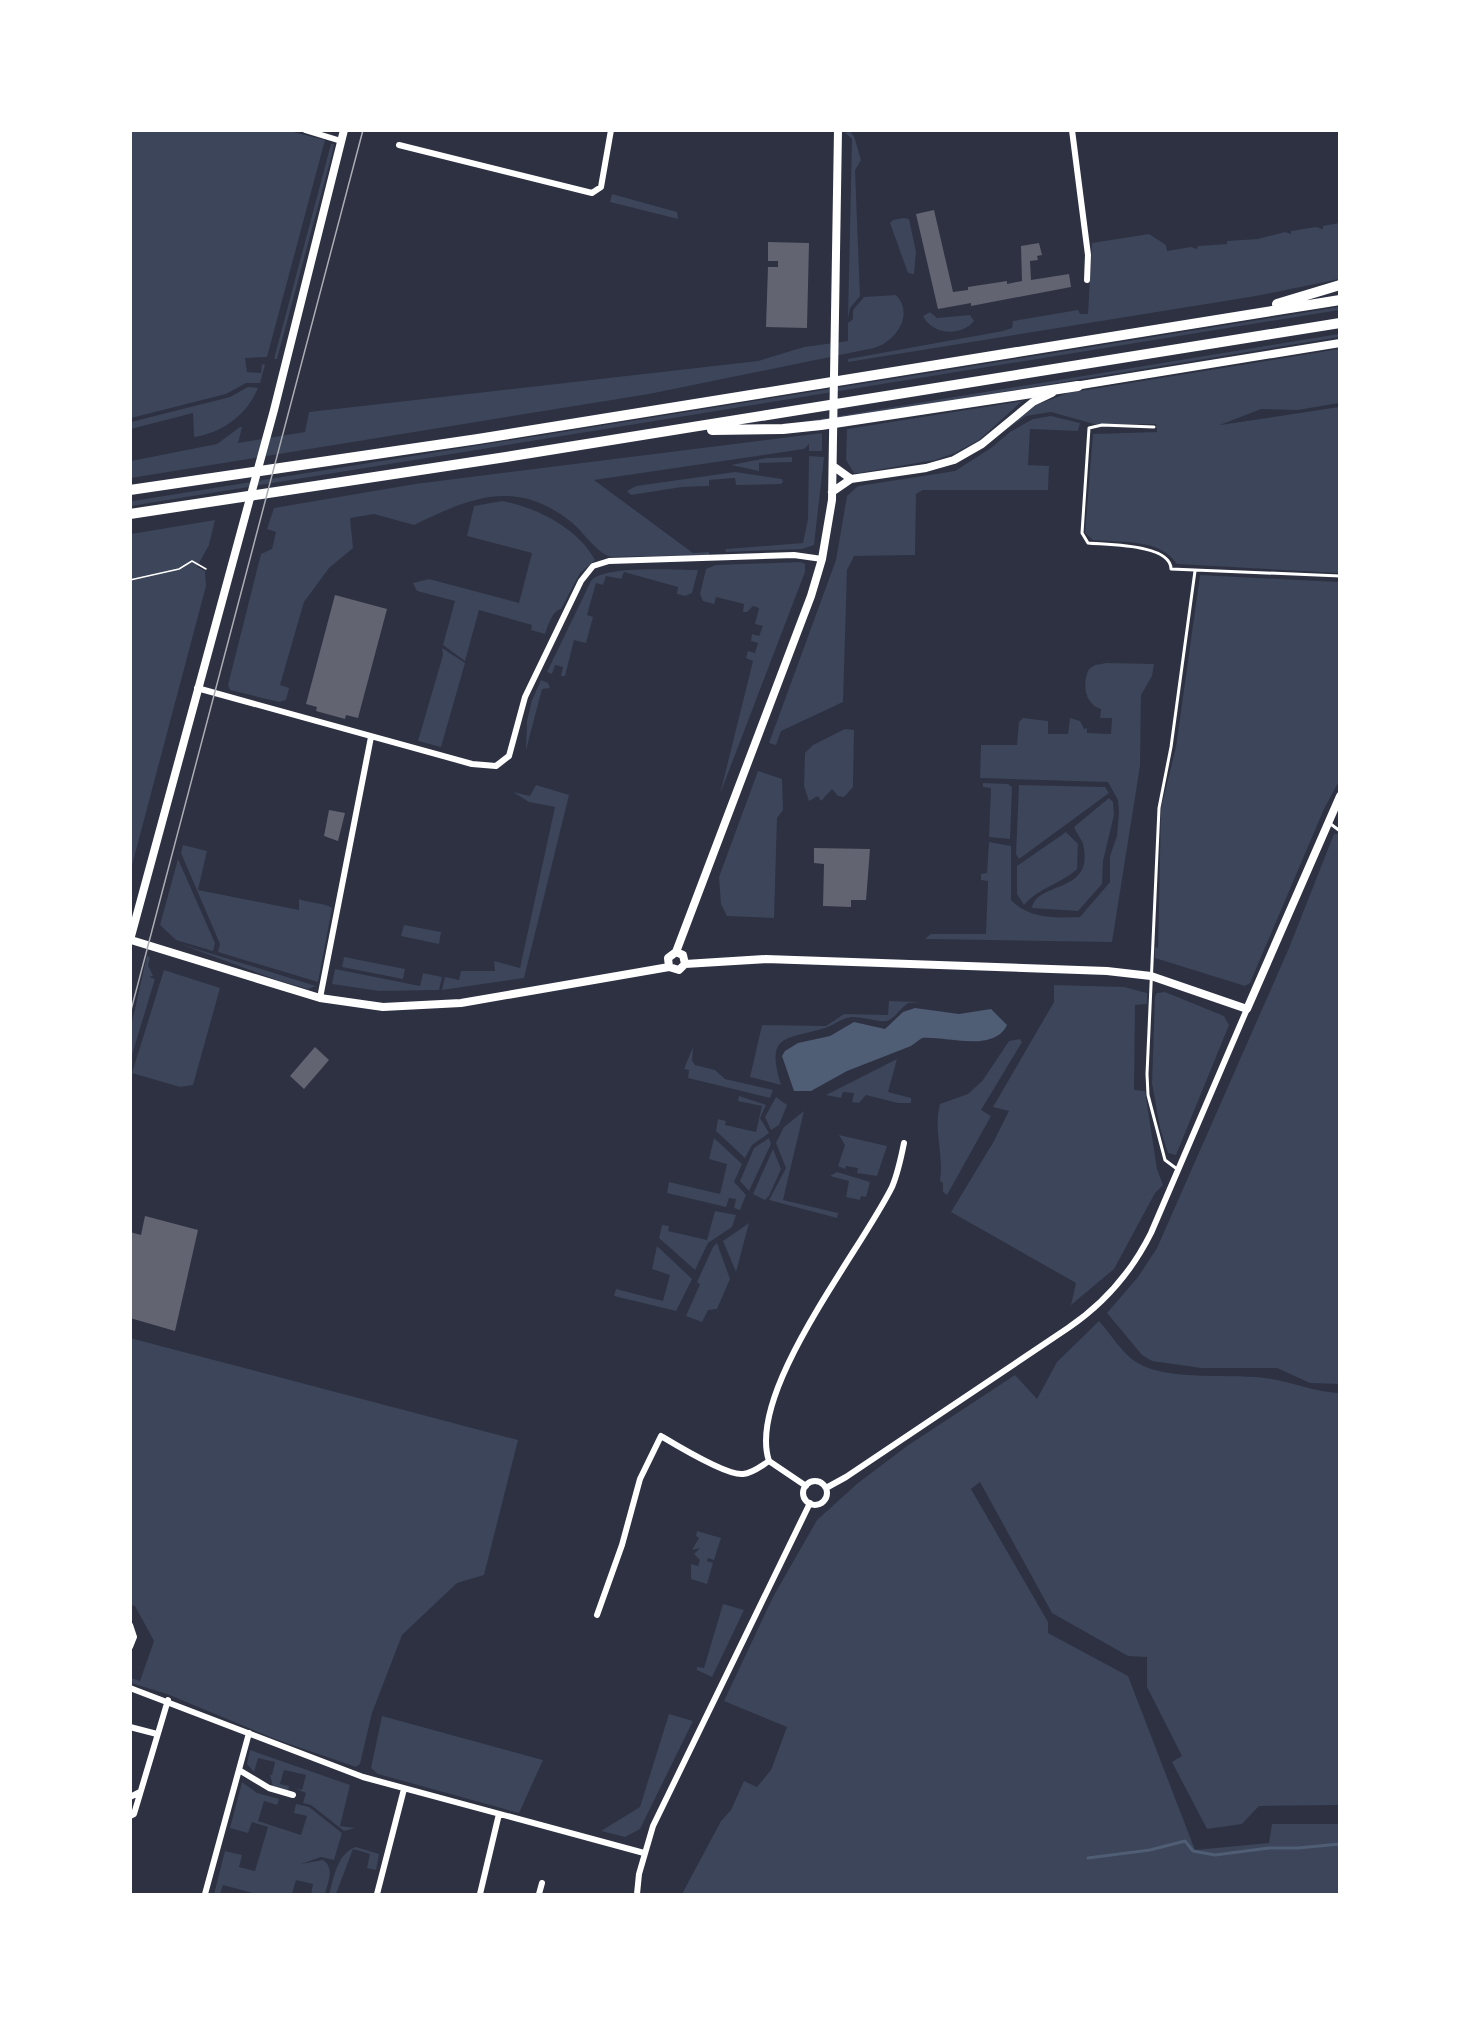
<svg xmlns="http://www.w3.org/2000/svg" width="1470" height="2025" viewBox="0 0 1470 2025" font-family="'Open Sans',sans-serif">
	<rect width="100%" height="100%" fill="#2d3142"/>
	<!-- green -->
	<path fill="#3c4559" d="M254 130 293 132 325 140 267 357 245 358 247 372 261 373 262 364 265 365 260 383H246L226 394 131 418V131Z
		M849 131 854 136 861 160 855 170 860 296 850 308 848 318 852 139 845 133Z
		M331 144H334L332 154 277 359H274Z
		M612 194 677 212 678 219 610 202Z
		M903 218 909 219 916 252 914 274 908 273 890 223 893 220Z
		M1339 223V279L1256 296 848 362V359L1003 331 1012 328 1013 321 1078 310 1080 314H1088L1092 243 1149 234 1166 245 1167 251 1191 247 1197 249 1198 246 1227 244V241L1258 239 1285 232 1291 234V231L1316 227 1323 229V226Z
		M896 295C915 315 895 342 874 348L649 394 131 478V461L217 444 240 427H242L238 443 305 432 309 412 758 361 804 347 848 341V323L853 319V310L864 297Z
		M1339 307V310L131 506V501L139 500Z
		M930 312 937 318 970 315 974 321C961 337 932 335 923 316Z
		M1339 334V337L849 417 790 424Z
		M1339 349V403L1298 410 1261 409 1220 425 1339 407V573L1177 564C1160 538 1121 543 1093 540L1085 533 1093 434 1157 432 1156 424H1094L1051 412 1026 416 1006 430 1036 405 1068 393Z
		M248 387 258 388C247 415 222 433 194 437L193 413 131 429V422L230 397Z
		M1022 401 979 440 955 453 935 460 859 473H854L846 460 847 429Z
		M1051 416 1080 423 1078 431 1030 429 1028 465 1049 466 1048 490H923L916 494 915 555 854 556 847 570 843 702 781 731 776 745 769 743 836 560 847 496 858 486 955 471 991 448 1010 432 1033 419Z
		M822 433V451H809V444L804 449 594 480 693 553 709 552V555L611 557C595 552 584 532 570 521 514 478 470 498 414 525L374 514 350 518 353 548 329 568 304 602 280 685 289 688 286 700 279 702 230 690 228 685 261 554 272 549 276 532 267 529 274 508 415 484Z
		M809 456 824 457 814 545 802 549 725 552 726 549 803 543 808 519Z
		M792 457V462L759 463V471L731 465 767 458Z
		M735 472 782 479 783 482 781 484 736 485 735 478 709 480V486L682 487 631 495 627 491 636 486Z
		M502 501C536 507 578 528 595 560L580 573 561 609C552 611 548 626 545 634L531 630 532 625 479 610 465 661 443 645 455 601 417 591 413 583 429 579 519 603 532 553 467 536 474 506Z
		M215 520 209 545 197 567 205 571 206 586 131 869V534Z
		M801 562 805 564V572L720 794 753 661 746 658 748 651 755 653 758 643 751 641 752 634 759 636 763 626 755 624 759 608 753 606 747 612H743L744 604 716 597 714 604 703 601 700 594 706 569 716 565Z
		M698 570 692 593 685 596 677 594 678 587 624 572 621 579 606 576 603 585 596 583 587 615 593 617 586 643 574 640 565 676H561L563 667 555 665 552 674 547 672 591 581C602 565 676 570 698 570Z
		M1200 575 1339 582V781L1324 809 1250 983 1245 986 1155 958V947L1158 948 1161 808 1176 747Z
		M442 648 465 663 441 747 418 741 443 655Z
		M1107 663 1154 664 1152 676 1141 695 1140 766 1112 942 925 939 931 934H986L988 881 981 880V874L987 873 989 842 1011 846V900C1030 919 1054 918 1080 917L1110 882V856L1117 836 1119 812 1118 800 1108 782 980 778 981 745H1017L1019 722 1023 718 1048 721V734H1068L1070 718 1080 721 1084 729 1087 728V733L1111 734 1112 718H1100L1101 709C1084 704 1082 683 1089 669L1095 665Z
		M541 680 548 683 550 688 542 689 526 750 527 721 532 700Z
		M845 729 854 730 853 787 844 797 838 796 832 789 821 801 818 796 809 801 804 786 805 753 813 745Z
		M758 771 782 779 783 810 777 818 774 918 727 916 721 904 719 877Z
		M983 783 1008 784 1012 787 1010 839 989 837 991 788 983 787Z
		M536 785 569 795 524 978 442 990 445 977 459 980 461 971H495L494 961 520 968 555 807 529 802 513 792 530 796Z
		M1019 785 1105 787 1109 793 1019 859 1016 854Z
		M1109 798 1113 802 1114 815 1103 861 1102 884 1078 911 1032 908C1037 880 1095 895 1083 844 1081 838 1076 833 1074 827Z
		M1066 832 1078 844 1077 869C1061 884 1038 888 1024 905L1017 894V866Z
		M1334 834H1339L1340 840 1339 1384 1310 1383 1277 1368H1201L1152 1361 1142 1355 1107 1313 1138 1277 1157 1248 1289 948Z
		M183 845 207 851 198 890 299 910V899C309 903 325 903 332 908L318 982 218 952 220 944 181 853Z
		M178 859 215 943 213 951 176 940 160 925Z
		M404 925 441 932 439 944 401 936Z
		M180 944 316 986 308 989 277 980Z
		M147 955 150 958 148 965 153 976 149 977 155 979 131 1058V1027Z
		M344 957 405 969 403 979 342 967Z
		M335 969 420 986 423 973 442 977 439 990 379 991 332 984Z
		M164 970 220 988 193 1085 180 1087 132 1073Z
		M1054 985 1124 987 1147 993V1004L1135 1005 1134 1090 1145 1091 1157 1169 1163 1185 1155 1193 1114 1269 1071 1305 1076 1283 951 1212 994 1141 1009 1111 993 1107 1054 1002Z
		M1165 992 1224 1016 1229 1025 1176 1155 1168 1153 1160 1128 1152 1083 1155 996 1157 993Z
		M889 1001 922 1002 908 1003C901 1008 894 1019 887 1021 882 1023 861 1016 851 1017 842 1018 834 1025 825 1028 786 1040 765 1033 781 1085L750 1077 762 1025 826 1026 844 1014 888 1015Z
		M1020 1039 1022 1042 981 1110 991 1116 947 1195 943 1192V1183L940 1181C944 1153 933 1130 940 1104L968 1094 983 1080 1009 1041Z
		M693 1047 692 1061 695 1065 715 1070 725 1079 773 1090 770 1098 688 1078 689 1070 684 1069Z
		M897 1059 888 1092 911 1098V1103H898L866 1095 859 1103 852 1102 854 1093 843 1092 841 1098 826 1095Z
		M739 1096 766 1105 760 1118 769 1133 752 1145 745 1158 716 1131 718 1119 726 1121 725 1125 756 1132 762 1106 738 1101Z
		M776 1097 787 1105 779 1125 771 1130 765 1117Z
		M804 1111 783 1200 838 1213 837 1218 769 1200 786 1168 776 1143 784 1127Z
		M839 1135 887 1146 877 1176 857 1173 858 1168 846 1166 845 1169 838 1166 845 1145Z
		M714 1138 742 1164 734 1182 746 1195 740 1210 734 1208 736 1199 729 1198 726 1207 667 1193 669 1182 720 1194 727 1164 709 1159Z
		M769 1138 771 1144 749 1191 740 1181 754 1148Z
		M773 1149 781 1169 769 1196 765 1200 753 1194Z
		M837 1172 870 1182 866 1197 861 1196 860 1200 846 1197 849 1181 830 1176Z
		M715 1211 736 1215 732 1227 708 1243 695 1270 659 1238 662 1225 669 1226 668 1231 707 1240Z
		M749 1223 736 1272 723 1241Z
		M717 1243 730 1279 717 1309 708 1310 702 1322 686 1316 700 1284 697 1282 713 1247Z
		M657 1246 692 1279 676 1311 614 1296 616 1289 663 1301 670 1275 652 1269Z
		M1099 1321C1110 1333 1122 1353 1136 1362 1169 1383 1234 1372 1272 1379 1295 1383 1316 1392 1339 1393V1805L1259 1806 1242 1824 1207 1829 1172 1762 1182 1756 1147 1687V1657L1128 1656 1052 1613 980 1482 971 1489 1048 1622V1633L1128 1676 1195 1850 1269 1843 1272 1824H1339V1894H682L721 1821 731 1810 744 1781 757 1787 771 1770 787 1727 724 1701 773 1597 817 1520 858 1483 907 1446 1015 1375 1037 1399 1057 1362Z
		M130 1338 518 1440 484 1575 457 1583 402 1635 372 1713 360 1764 356 1767 275 1739 167 1694 131 1683V1678L140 1681 154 1641 135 1606 131 1605Z
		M697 1531 721 1538 714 1560 708 1558 707 1561 713 1563 707 1584 691 1579V1564L698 1566 700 1560 694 1554 700 1548 692 1550 699 1538 696 1536Z
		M723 1604 744 1610 712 1677 697 1670V1667L704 1668Z
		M669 1714 693 1721 640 1829 625 1837 601 1831 640 1807Z
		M382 1716 543 1760 519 1813 378 1774 371 1768Z
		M250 1750 350 1785 340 1826 355 1828 344 1831 311 1805 303 1803 306 1793 294 1788 302 1790 306 1775 284 1770 280 1784 289 1786 288 1791 273 1786 270 1775H272L275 1762 258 1758 254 1772 247 1764Z
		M242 1782 257 1793 279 1799 277 1805 264 1801 258 1821 301 1835 307 1816 294 1813 296 1804 309 1807 342 1833 334 1860 321 1857 301 1864 323 1860C335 1868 328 1882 325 1894H311L313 1884 296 1880 292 1894H256L223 1885 220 1894H214L225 1851 242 1855 239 1867 255 1871 268 1827 252 1822 248 1833 230 1828Z
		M356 1847 379 1854 376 1870 367 1868 370 1854 353 1849 336 1894H329C334 1878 337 1853 356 1847Z"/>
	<!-- water -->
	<path fill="#4f5d75" d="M915 1008 959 1014 991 1009 1007 1025C994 1053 946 1036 922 1038L911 1046 847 1071 811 1091H794L782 1056 785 1051 798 1043 830 1036 854 1022 885 1029 903 1012Z"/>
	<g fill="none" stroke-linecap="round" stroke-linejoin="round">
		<!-- stream -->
		<path stroke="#4f5d75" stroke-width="3" d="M1088 1858 1150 1850 1185 1841 1193 1851 1215 1855 1269 1848H1298L1340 1844"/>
	</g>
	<!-- building -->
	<path fill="#626471" d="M934 210 953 292 968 290V287L1007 281V284L1022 281 1021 246 1039 243 1042 255 1037 256 1038 260 1030 261 1031 280 1069 274 1071 287 971 306V303L938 309 916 214Z
		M768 242 809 243 807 328 766 327 768 267H778V261H768Z
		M335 595 387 609 358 718 346 715 345 719 316 711 317 707 306 704Z
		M329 810 345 813 338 841 324 836Z
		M814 848 870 849 866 900H851V907L823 906 824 864 814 863Z
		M315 1047 329 1060 304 1089 290 1076Z
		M145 1216 198 1230 175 1331 130 1318V1232L141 1235Z"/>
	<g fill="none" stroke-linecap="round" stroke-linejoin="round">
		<!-- path -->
		<path stroke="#fff" stroke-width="1.5" d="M130 580 179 569 192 561 206 569"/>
		<!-- service -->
		<path stroke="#fff" stroke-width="3" d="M1154 427 1102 425 1089 428 1082 533 1088 543C1107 545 1171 544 1171 569L1340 576
			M1328 822 1340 831
			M1177 1169 1165 1160 1148 1095 1147 1074 1159 808 1171 747 1195 571"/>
		<!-- minor -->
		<path stroke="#fff" stroke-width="6" d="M305 130 341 141
			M1072 130 1088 255 1087 280
			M399 145 592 193 601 187 611 130
			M197 688 472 764 496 766 509 756 525 697 581 581 593 566 609 561 794 555 822 559
			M320 998 371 737
			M803 1493a12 12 0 1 1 24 0a12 12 0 1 1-24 0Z
			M806 1486 769 1461C746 1392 860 1252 892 1187 898 1173 901 1158 904 1143
			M826 1488 846 1477 1068 1328C1105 1303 1131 1273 1151 1233L1247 1009
			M597 1615 622 1545 640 1479 661 1436C676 1445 727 1476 743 1474 753 1473 761 1466 769 1461
			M130 1625 134 1637 130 1647
			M130 1688 363 1777 644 1853
			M130 1727 157 1734
			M239 1770 269 1788 293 1795
			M130 1797 140 1792
			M130 1816 134 1814 168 1700
			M205 1894 249 1733
			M377 1894 404 1789
			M480 1894 499 1814
			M539 1894 542 1883
			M637 1894 639 1874 653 1826 810 1503"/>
		<!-- tertiary -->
		<path stroke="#fff" stroke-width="8" d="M1075 386 1340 343
			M833 466 851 479
			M832 492 851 479 926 468 954 460 982 444 1033 402 1052 393
			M130 940 274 410 344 130
			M131 940 320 998 383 1007 461 1003 669 967
			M676 952 811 596 822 559 832 500 838 130
			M676 952 683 955 685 964
			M685 964 766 959 1107 971 1151 976 1247 1009 1340 796
			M669 967 668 958 676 952
			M669 967 679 970 685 964"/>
		<!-- motorway -->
		<path stroke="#fff" stroke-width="10" d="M1277 304 1340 285
			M712 430 783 429 821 425 1078 386
			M130 490 478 439 1340 300
			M130 514 506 457 1340 323"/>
		<!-- tram -->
		<path stroke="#abadb3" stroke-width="1.5" d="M130 1014 363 130"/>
	</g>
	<!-- border -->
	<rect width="1470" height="2025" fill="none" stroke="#ffffff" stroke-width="264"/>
</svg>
